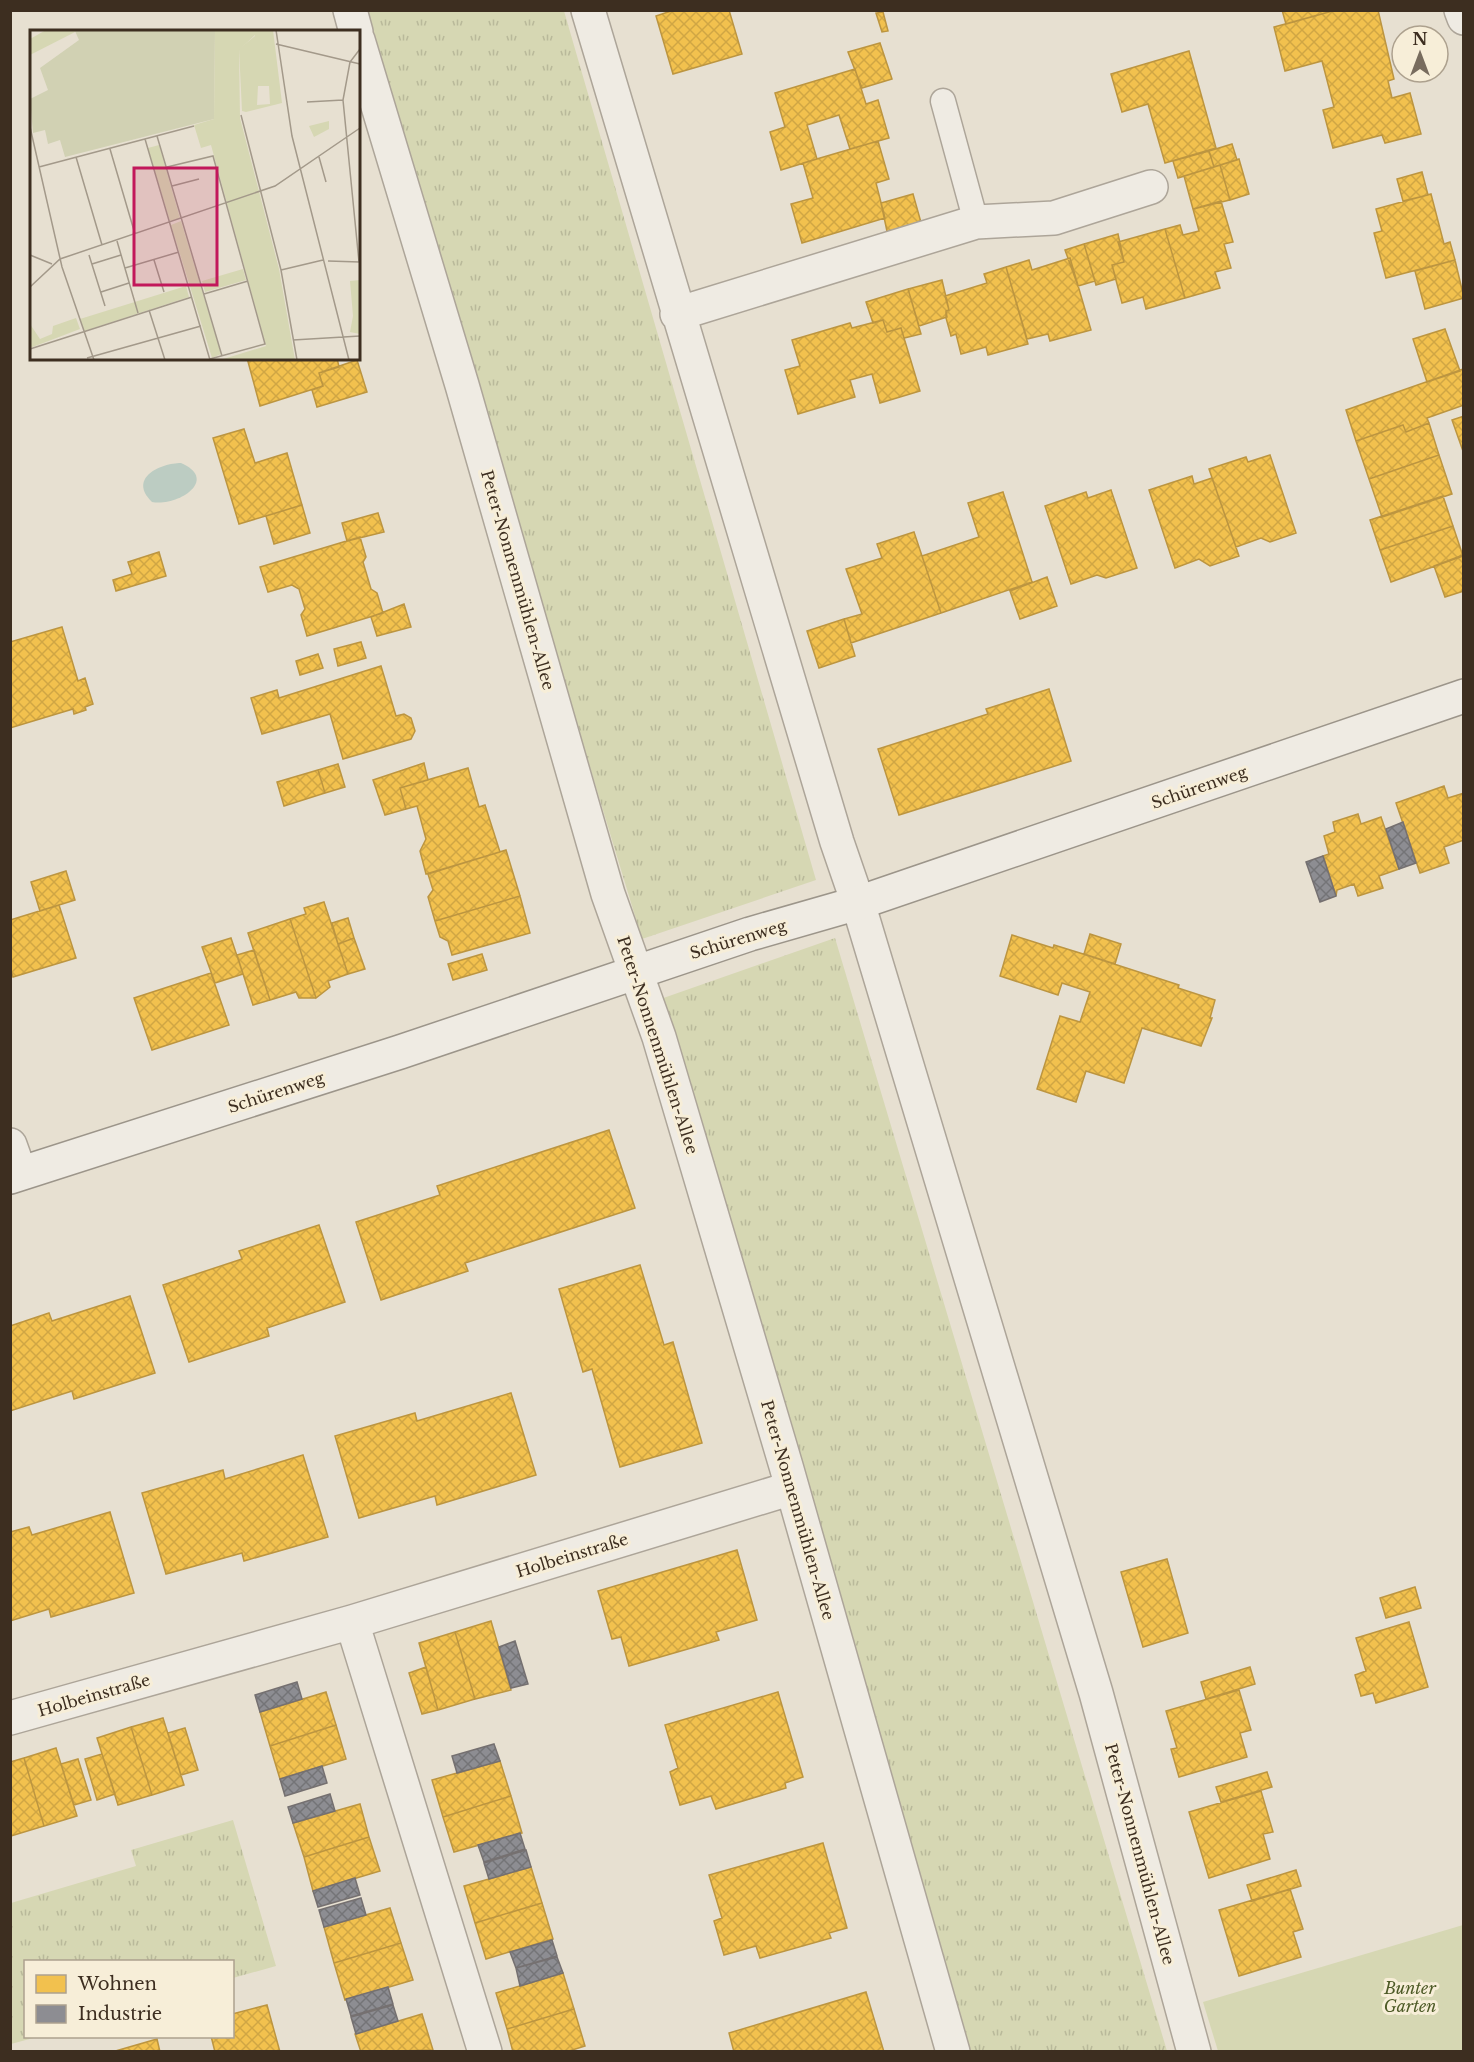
<svg xmlns="http://www.w3.org/2000/svg" width="1474" height="2062" viewBox="0 0 1474 2062" font-family="'Libre Baskerville',serif">
	<defs>
		<pattern id="grass-tufts" width="24" height="20" patternUnits="userSpaceOnUse" patternTransform="scale(1.5)"><rect width="24" height="20" fill="#d6d7b3"/><path d="M3 7l-1-3M5 7V3M7 7l1-3M15 17l-1-3M17 17v-4M19 17l1-3" fill="none" stroke="#b9b99a"/></pattern>
		<pattern id="homes-cross-hatch" width="8" height="8" patternUnits="userSpaceOnUse" patternTransform="scale(1.5)"><rect width="8" height="8" fill="#f2c14e"/><path d="M0 0l8 8M0 8l8-8" fill="none" stroke="#d0a644"/></pattern>
		<pattern id="industry-cross-hatch" width="8" height="8" patternUnits="userSpaceOnUse" patternTransform="scale(1.5)"><rect width="8" height="8" fill="#8d8d92"/><path d="M0 0l8 8M0 8l8-8" fill="none" stroke="#747477"/></pattern>
	</defs>
	<rect width="100%" height="100%" fill="#e7e0d1"/>
	<!-- grass -->
	<path fill="url(#grass-tufts)" d="M361 11H564L816 880 642 939Z
		M835 938 1167 2051H966L652 1002Z
		M233 1820 276 1966 233 1978 232 1962H26V2036L37 2037 11 2044V1903L136 1866 131 1850Z"/>
	<!-- park -->
	<path fill="#d6d7b3" d="M1463 1925V2051H1218L1203 2002Z"/>
	<!-- water -->
	<path fill="#bcccc2" d="M181 463C220 480 177 507 152 502 127 478 161 463 181 463Z"/>
	<!-- homes -->
	<path fill="url(#homes-cross-hatch)" stroke="#bc9540" stroke-width="1.5" d="M674 10H729L742 54 673 74 656 16Z
		M1282 10H1336L1286 24Z
		M1336 10H1378L1394 79 1388 81 1392 98 1410 93 1421 134 1385 143 1382 135 1333 148 1323 110 1334 107 1322 61 1285 71 1274 27Z
		M883 12 888 31 882 32 876 13Z
		M880 43 892 79 862 88 848 52Z
		M1189 51 1216 148 1165 163 1148 104 1122 112 1111 74Z
		M855 69 866 104 878 100 889 138 850 149 839 115 807 125 817 159 781 170 770 132 785 127 775 93Z
		M878 141 889 179 876 183 885 218 802 243 791 204 813 198 803 163Z
		M1232 144 1237 160 1214 167 1209 151Z
		M1209 151 1214 167 1178 178 1173 161Z
		M1239 159 1249 194 1230 200 1220 165Z
		M1220 165 1230 200 1193 209 1184 176Z
		M1422 172 1428 195 1403 201 1397 179Z
		M913 194 922 226 888 236 881 203Z
		M1431 194 1444 244 1450 242 1455 260 1386 278 1374 233 1382 231 1376 209Z
		M1221 201 1233 242 1224 244 1231 268 1215 272 1220 288 1185 298 1165 229 1180 225 1183 235 1199 231 1193 209Z
		M1165 229 1185 298 1146 309 1143 297 1122 303 1112 265 1124 262 1118 242Z
		M1118 234 1124 262 1112 265 1116 279 1096 285 1084 244Z
		M1084 244 1095 281 1078 286 1065 250Z
		M1070 258 1091 330 1050 341 1048 334 1027 339 1006 267 1029 260 1032 270Z
		M1455 260 1464 298 1425 309 1415 271Z
		M1006 267 1028 344 988 355 986 347 961 354 956 334 951 336 946 318V311L949 310 945 296 987 283 984 274Z
		M942 280 949 310 946 311 947 317 919 326 908 289Z
		M908 289 921 334 904 338 901 328 887 332 883 320 873 323 866 302Z
		M883 320 887 332 901 328 920 391 880 403 872 374 850 380 855 397 798 414 785 370 800 366 792 340 850 323 852 328Z
		M1445 329 1460 371 1427 382 1413 339Z
		M247 358H337L339 367 319 373 323 386 260 406Z
		M357 360 367 392 317 407 312 390 323 386 319 373Z
		M1463 369 1464 405 1427 418 1429 423 1406 432 1403 425 1356 441 1346 410Z
		M1464 416V454L1452 420Z
		M1429 423 1439 455 1369 479 1356 441 1403 425 1406 432Z
		M244 429 255 463 287 453 302 505 239 524 213 438Z
		M1270 455 1296 533 1270 542 1261 538 1236 547 1209 469 1246 457 1248 462Z
		M1439 455 1452 494 1382 517 1369 479Z
		M1192 476 1194 484 1212 478 1239 556 1210 566 1199 559 1175 568 1149 490Z
		M1111 490 1137 568 1106 578 1097 575 1071 584 1045 506 1086 492 1088 498Z
		M1003 492 1032 582 941 613 922 556 979 537 968 503Z
		M1443 496 1453 526 1380 550 1370 520Z
		M302 505 310 533 274 544 266 516Z
		M378 513 384 532 347 541 342 523Z
		M1453 526 1463 556 1391 582 1380 550Z
		M914 532 941 613 851 643 844 619 862 614 846 569 882 558 877 544Z
		M360 537 366 557 363 562 371 589 377 593 383 613 307 636 301 615 305 609 299 589 292 585 268 592 260 567Z
		M159 552 166 576 116 591 113 580 132 574 128 562Z
		M1463 555H1464V591L1445 597 1434 566Z
		M1047 577 1057 606 1020 619 1010 591Z
		M404 604 411 627 377 636 371 617Z
		M844 619 855 656 819 668 807 631Z
		M62 627 78 681 85 678 93 704 85 707 86 710 74 714 73 709 10 728V642Z
		M361 642 366 658 338 666 334 649Z
		M318 654 323 668 300 675 296 661Z
		M381 666 396 716 404 714 411 718 415 731 411 739 343 759 330 714 262 734 251 698 277 690 279 698Z
		M1049 689 1071 761 899 815 878 749 988 714 986 709Z
		M424 763 428 780 400 788 406 809 385 815 373 780Z
		M338 764 345 787 325 793 318 770Z
		M468 768 479 807 485 805 500 852 426 874 420 851 426 839 417 806 406 809 400 788Z
		M318 770 325 793 284 806 277 782Z
		M1444 786 1448 798 1464 793V840L1444 847 1449 863 1420 873 1396 803Z
		M1358 814 1361 824 1381 817 1399 869 1379 876 1383 888 1358 896 1354 884 1337 890 1336 896 1323 856 1329 854 1324 836 1335 832 1333 822Z
		M506 850 520 896 435 921 428 897 433 890 428 874Z
		M66 871 75 900 40 911 31 882Z
		M520 896 530 933 452 955 448 941 440 937 435 921Z
		M324 902 348 974 328 981 330 987 316 998 290 919 306 914 304 908Z
		M59 905 76 958 13 977 10 967V920Z
		M348 918 354 938 338 944 332 923Z
		M290 919 316 998H299L296 992 270 1000 248 933Z
		M1090 934 1121 944 1115 964 1084 954Z
		M1012 935 1053 948 1054 945 1080 953 1179 985 1178 988 1215 1000 1210 1018H1212L1201 1046 1142 1028 1124 1083 1086 1071 1076 1102 1037 1089 1060 1016 1080 1022 1090 992 1062 983 1058 995 1000 976Z
		M231 938 243 974 215 983 202 947Z
		M354 938 365 969 348 974 338 944Z
		M254 950 270 1000 253 1005 237 955Z
		M482 954 487 970 453 980 448 964Z
		M211 973 229 1025 152 1050 134 998Z
		M609 1130 635 1208 465 1263 468 1271 381 1300 356 1222 440 1195 437 1186Z
		M319 1225 345 1302 267 1328 269 1336 189 1362 163 1285 242 1259 239 1251Z
		M640 1265 664 1345 673 1342 702 1443 620 1467 592 1369 583 1372 559 1289Z
		M130 1296 155 1373 74 1399 72 1391 10 1411V1326L49 1313 52 1321Z
		M511 1393 536 1475 437 1505 435 1496 359 1518 335 1436 415 1413 417 1421Z
		M303 1455 328 1537 244 1561 242 1553 166 1574 142 1493 223 1470 225 1479Z
		M110 1512 134 1593 51 1617 49 1609 10 1621V1532L29 1527 32 1535Z
		M737 1550 757 1620 716 1632 719 1640 629 1666 621 1637 612 1639 598 1591Z
		M1167 1559 1188 1633 1143 1647 1121 1572Z
		M1415 1587 1421 1608 1386 1618 1380 1598Z
		M491 1621 511 1690 475 1699 455 1632Z
		M1409 1622 1428 1687 1376 1703 1373 1693 1361 1696 1355 1675 1366 1671 1356 1638Z
		M455 1632 475 1699 438 1710 419 1643Z
		M426 1667 438 1710 422 1714 409 1673Z
		M1250 1667 1255 1684 1206 1699 1201 1682Z
		M1239 1690 1251 1730 1240 1733 1247 1757 1179 1777 1171 1749 1177 1748 1166 1711Z
		M326 1692 336 1725 270 1746 260 1712Z
		M778 1692 803 1777 785 1783 786 1788 716 1809 711 1796 680 1805 670 1772 678 1768 665 1725Z
		M163 1718 184 1785 152 1795 131 1727Z
		M336 1725 346 1759 280 1779 270 1746Z
		M131 1727 152 1795 118 1805 97 1738Z
		M185 1728 198 1770 181 1775 168 1733Z
		M56 1748 77 1816 44 1826 24 1758Z
		M102 1754 115 1794 97 1800 85 1759Z
		M24 1758 44 1826 11 1836 10 1762Z
		M78 1759 91 1800 74 1805 61 1764Z
		M500 1761 511 1796 443 1817 432 1780Z
		M1267 1772 1272 1787 1221 1802 1216 1787Z
		M1261 1791 1273 1832 1263 1834 1270 1859 1209 1878 1189 1812Z
		M511 1796 522 1833 454 1852 443 1817Z
		M360 1804 369 1837 304 1857 293 1823Z
		M369 1837 380 1871 313 1891 304 1857Z
		M823 1843 847 1928 829 1933 831 1938 760 1958 756 1946 724 1955 714 1921 722 1918 709 1875Z
		M531 1867 542 1903 475 1923 464 1886Z
		M1296 1870 1301 1886 1252 1901 1247 1885Z
		M1290 1889 1303 1929 1293 1932 1301 1957 1239 1976 1219 1910Z
		M542 1903 553 1939 486 1959 475 1923Z
		M390 1908 401 1943 334 1963 324 1927Z
		M401 1943 413 1980 345 2000 334 1963Z
		M563 1973 574 2009 507 2029 496 1993Z
		M866 1992 884 2052H734L729 2033Z
		M267 2005 280 2052H215L211 2036H232V2014Z
		M574 2009 585 2046 566 2052H513L507 2029Z
		M422 2014 433 2050 361 2052 355 2034Z
		M157 2039 160 2052H112Z"/>
	<!-- industry -->
	<path fill="url(#industry-cross-hatch)" stroke="#757070" stroke-width="1.5" d="M1403 822 1416 863 1399 869 1386 829Z
		M1323 856 1336 896 1320 902 1306 862Z
		M515 1641 528 1684 511 1688 499 1647Z
		M297 1682 302 1699 260 1712 255 1695Z
		M494 1744 500 1761 457 1773 452 1756Z
		M322 1766 327 1783 285 1796 280 1779Z
		M330 1794 335 1811 293 1823 288 1807Z
		M520 1833 525 1849 484 1862 478 1845Z
		M526 1850 531 1867 489 1879 484 1863Z
		M355 1878 360 1895 318 1907 313 1891Z
		M361 1898 366 1915 324 1927 319 1910Z
		M552 1940 557 1956 516 1968 510 1952Z
		M557 1957 563 1973 520 1986 516 1968Z
		M388 1987 393 2004 351 2016 346 1999Z
		M393 2005 398 2021 356 2034 351 2017Z"/>
	<g fill="none" stroke-linecap="round" stroke-linejoin="round">
		<defs>
			<path id="service" d="M943 101 976 222"/>
			<path id="minor" d="M350 10 356 32
				M588 10 837 842 858 903 1096 1693 1194 2052
				M1461 10 1464 18
				M358 40 462 385 608 894 659 1037 786 1466 953 2052
				M677 314 976 222 1054 218 1151 187
				M10 1145 20 1173
				M352 1622 485 2052
				M10 1718 352 1622 792 1488"/>
			<path id="secondary" d="M10 1177 400 1052 750 934 858 903 1464 696"/>
		</defs>
		<!-- service casing -->
		<use href="#service" stroke="#ada599" stroke-width="27"/>
		<!-- minor casing -->
		<use href="#minor" stroke="#ada599" stroke-width="36"/>
		<!-- secondary casing -->
		<use href="#secondary" stroke="#9c958a" stroke-width="36"/>
		<!-- service -->
		<use href="#service" stroke="#efebe3" stroke-width="24"/>
		<!-- minor -->
		<use href="#minor" stroke="#efebe3" stroke-width="33"/>
		<!-- secondary -->
		<use href="#secondary" stroke="#efebe3" stroke-width="33"/>
	</g>
	<g text-anchor="middle" stroke-width="6" stroke-linejoin="round" paint-order="stroke">
		<!-- street labels -->
		<g font-size="16" fill="#3d2e20" stroke="#f7eed8">
			<text transform="translate(518 580) rotate(74)" y="6">Peter-Nonnenmühlen-Allee</text>
			<text transform="translate(1199 787) rotate(-19)" y="6">Schürenweg</text>
			<text transform="translate(738 939) rotate(-17)" y="6">Schürenweg</text>
			<text transform="translate(658 1045) rotate(72)" y="6">Peter-Nonnenmühlen-Allee</text>
			<text transform="translate(276 1092) rotate(-18)" y="6">Schürenweg</text>
			<text transform="translate(798 1510) rotate(74)" y="6">Peter-Nonnenmühlen-Allee</text>
			<text transform="translate(572 1555) rotate(-17)" y="6">Holbeinstraße</text>
			<text transform="translate(94 1695) rotate(-16)" y="6">Holbeinstraße</text>
			<text transform="translate(1140 1854) rotate(75)" y="6">Peter-Nonnenmühlen-Allee</text>
		</g>
		<!-- park labels -->
		<g font-size="16" font-style="italic" fill="#4d5a26" stroke="#f7eed8">
			<text x="1410" y="1994">Bunter<tspan x="1410" dy="18">Garten</tspan></text>
		</g>
	</g>
	<!-- overview -->
	<g transform="translate(30 30)">
		<rect width="330" height="330" fill="#e7e0d1"/>
		<path d="M299 91V99L284 107 279 96ZM129 115 150 188 140 191 118 118ZM151 191 191 324 182 328 141 195Z" fill="#d6d7b3"/>
		<path d="M16 0H49L0 25V9ZM225 0H243L252 73 216 82 212 81 209 19 225 6ZM228 56H239L240 74 227 75Z" fill="#d6d7b3" fill-rule="evenodd"/>
		<path d="M185 0 184 89 35 127 30 110 18 114 15 100 3 103 0 69 18 60 10 38 49 10 45 1Z" fill="#d1d1b3"/>
		<path d="M185 0H225V5L209 20 210 88 249 239 265 330H190L236 316 181 115 171 118 164 95 184 89ZM213 239 216 250 175 262 172 251ZM330 250V304L320 302 323 286 320 251ZM156 256 159 267 54 301 50 289ZM46 288 50 299 0 318V294L10 309 22 304 23 296Z" fill="#d6d7b3"/>
		<path fill="none" stroke="#a3998a" stroke-width="1.5" d="M246 0 262 106 319 330M246 14 330 34M277 72 313 70M211 85 251 240 267 330M0 97 32 237 64 330M127 106 192 326M115 109 180 330M80 119 105 204M46 127 72 215M289 127 296 152M9 137 164 96M137 137 183 126 235 314 180 329M142 156 169 149M87 211 108 283M0 225 22 234M59 225 75 276M124 230 134 262M298 231 330 232M329 232 313 70 320 32 330 19M62 234 91 225M95 238 149 222M251 240 293 230M0 257 30 229 245 156 330 98M71 262 99 253M174 264 218 251M119 280 135 330M263 310 330 306M0 319 162 267M57 328 171 296"/>
		<path fill="#c2185b" fill-opacity="0.15" stroke="#c2185b" stroke-width="3" d="M104 138H187V255H104Z"/>
		<rect width="330" height="330" fill="none" stroke="#3d2e20" stroke-width="3"/>
	</g>
	<!-- border -->
	<rect width="1474" height="2062" fill="none" stroke="#3d2e20" stroke-width="24"/>
	<!-- legend -->
	<rect x="24" y="1960" width="210" height="78" fill="#f7eed8" stroke="#ada18e" stroke-width="1.5"/>
	<rect x="36" y="1975" width="30" height="18" fill="#f2c14e" stroke="#ada18e" stroke-width="1.5"/>
	<text x="78" y="1990" font-size="18" fill="#3d2e20">Wohnen</text>
	<rect x="36" y="2005" width="30" height="18" fill="#8d8d92" stroke="#ada18e" stroke-width="1.5"/>
	<text x="78" y="2020" font-size="18" fill="#3d2e20">Industrie</text>
	<!-- north arrow -->
	<g transform="translate(1420 54)"><circle r="28" fill="#f7eed8" stroke="#ada18e" stroke-width="1.5"/>
	<path d="M0-4.5L10 22L0 15L-10 22Z" fill="#786c5e"/>
	<text y="-9" font-size="16" font-weight="bold" text-anchor="middle" fill="#3d2e20">N</text>
	</g>
</svg>
